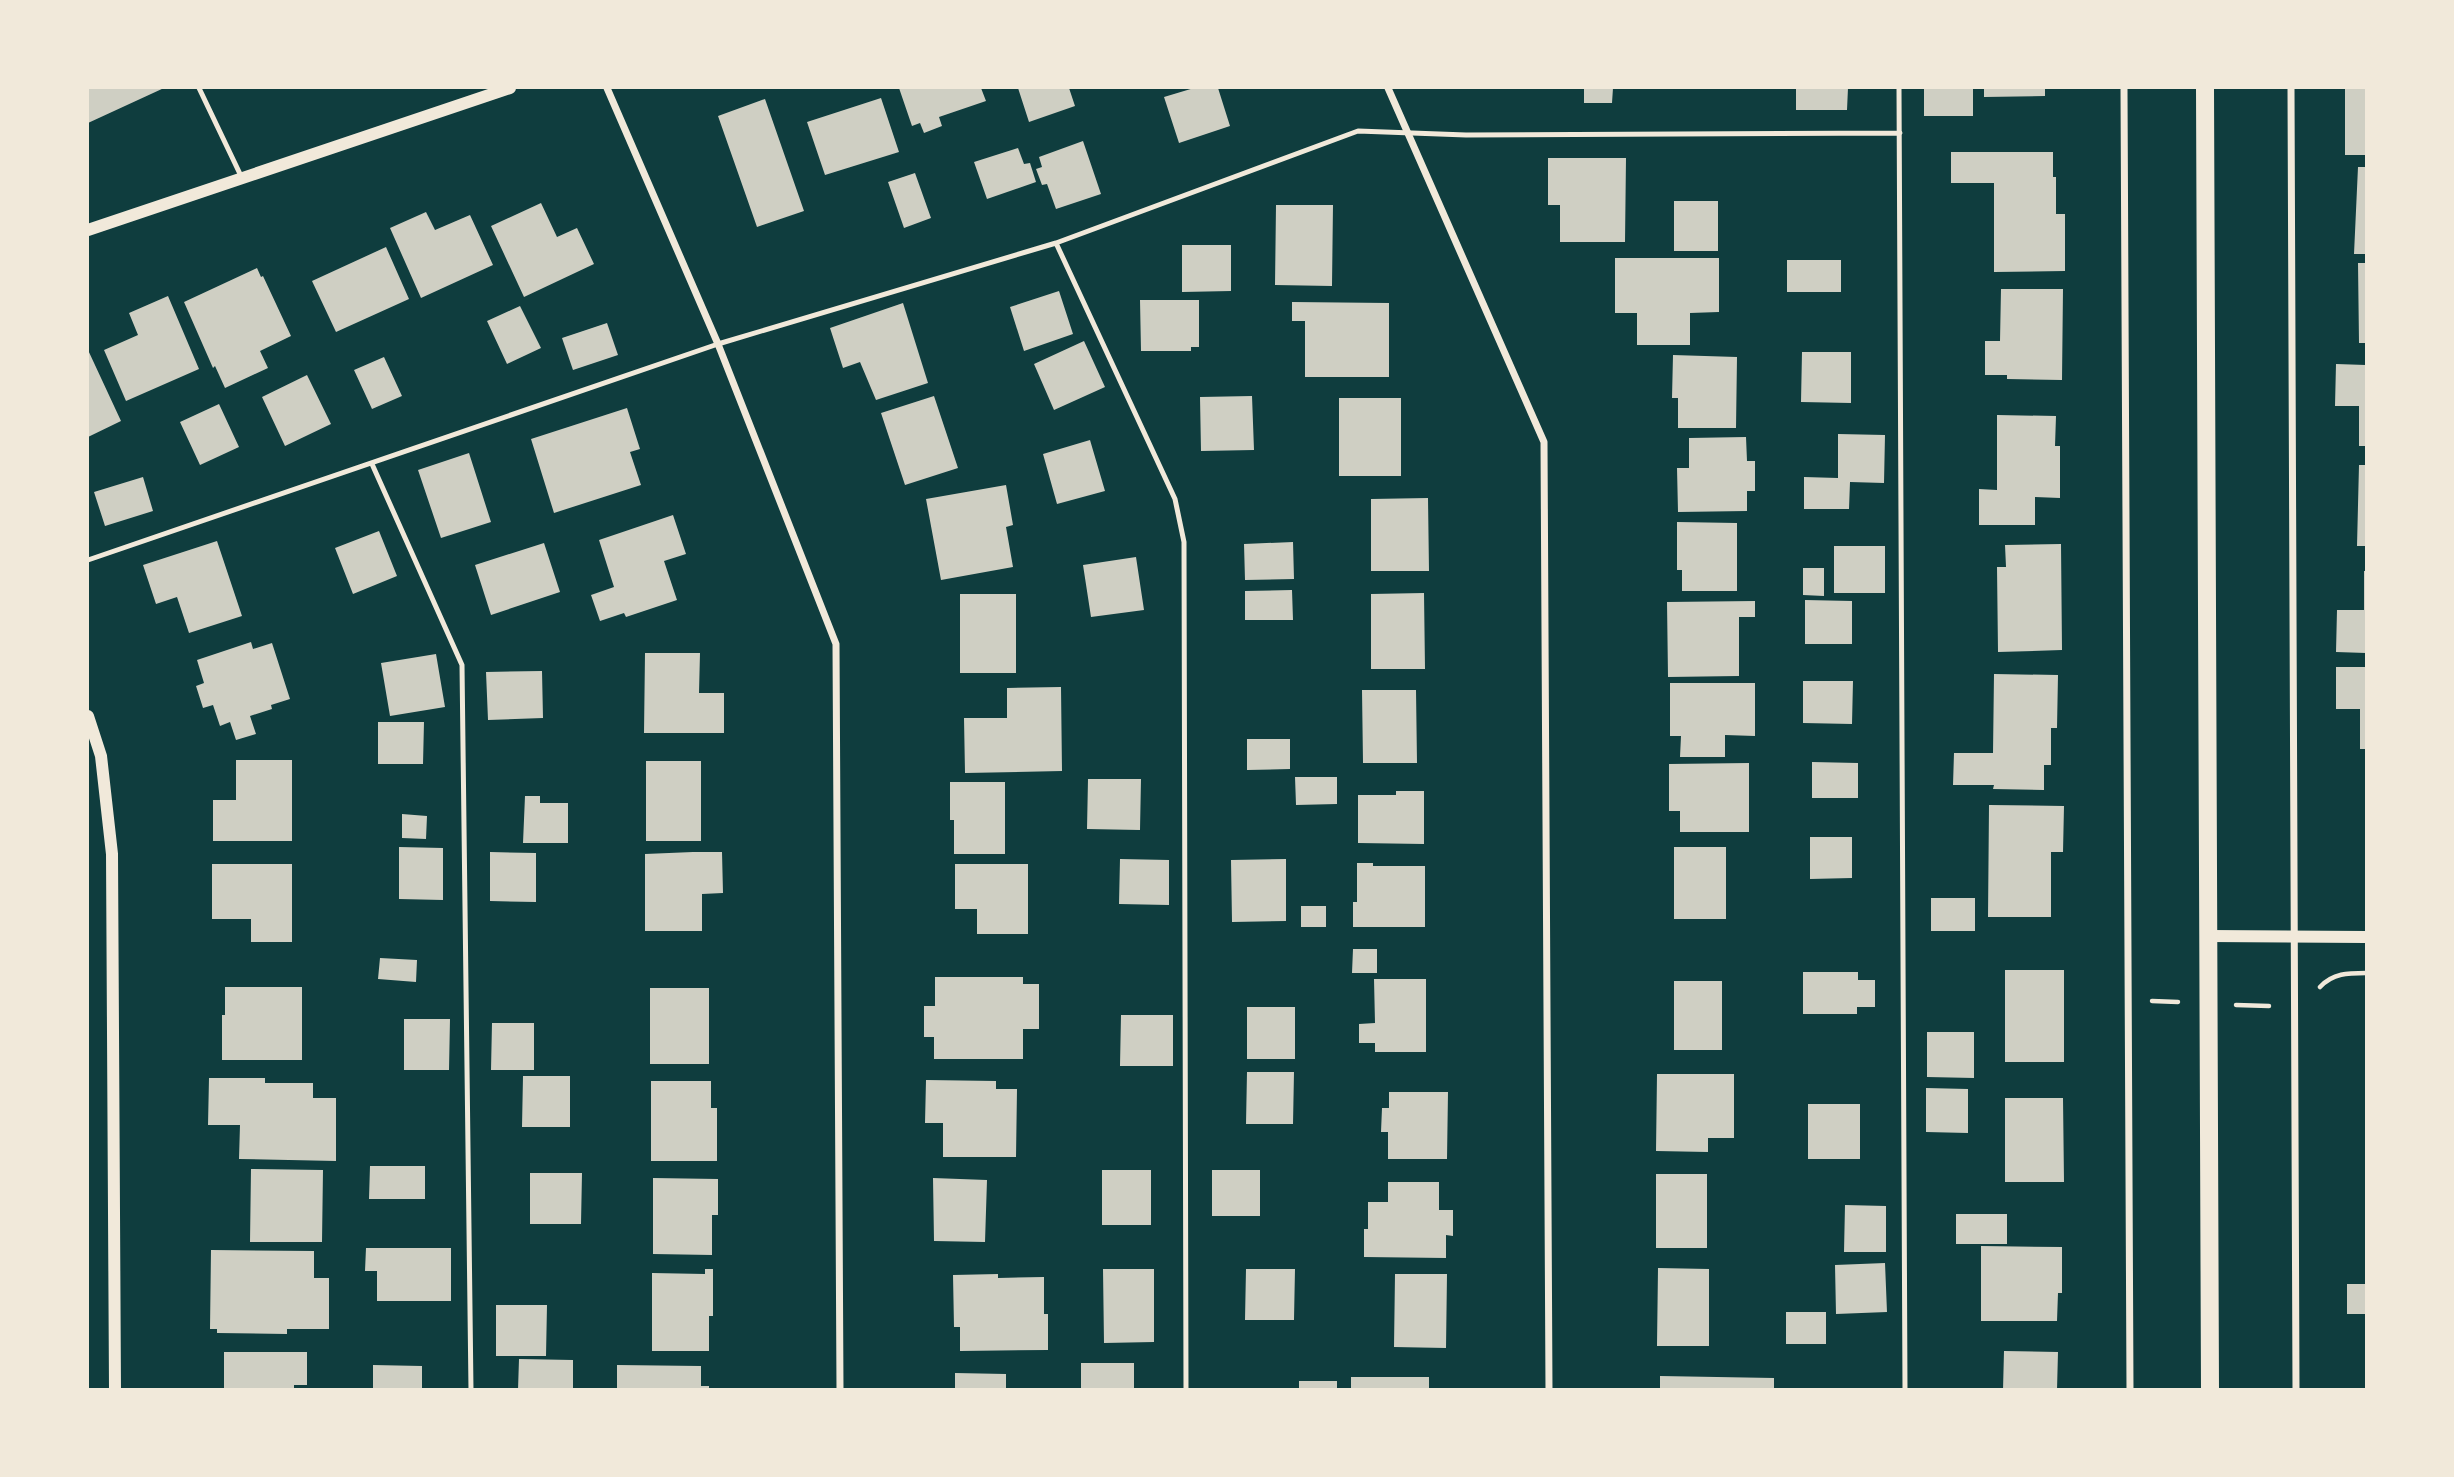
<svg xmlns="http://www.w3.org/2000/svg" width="2454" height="1477" viewBox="0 0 2454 1477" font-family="'Source Sans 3',sans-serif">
	<rect width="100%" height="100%" fill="#0f3d3e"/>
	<!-- building -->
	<path fill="#cfcfc3" d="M88 88H164L88 123Z
		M899 88H981L986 101 939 117 942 126 924 133 920 123 912 126Z
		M1018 88H1069L1075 106 1029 122Z
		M1194 88H1218L1230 126 1179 143 1164 97Z
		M1584 88H1613L1612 103H1584Z
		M1796 88H1848L1847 110H1796Z
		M1924 88H1973V116H1924Z
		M1984 88H2045V96L1984 97Z
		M2345 88H2366V155H2345Z
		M881 98 899 152 825 175 807 122Z
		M765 99 804 211 757 227 718 116Z
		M1083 141 1101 194 1056 209 1047 184 1042 185 1036 169 1042 167 1039 157Z
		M1018 148 1024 164 1030 163 1036 182 987 199 974 162Z
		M1951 152H2053V177H2056V214H2065V271L1994 272V183H1951Z
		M1548 158H1626L1625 242H1560V205H1548Z
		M2358 167H2366L2365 254H2354Z
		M915 173 931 218 904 228 888 182Z
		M1674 201H1718V251H1674Z
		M541 203 557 237 577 228 594 264 524 297 491 226Z
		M1276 205H1333L1332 286 1275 285Z
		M426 212 435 230 470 215 493 265 421 298 390 228Z
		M1182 245H1231V291L1182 292Z
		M386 247 409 299 336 332 312 281Z
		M1615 258H1719V312L1690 313V345H1637V313H1615Z
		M1787 260H1841V292H1787Z
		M2358 263H2366V343H2359Z
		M257 268 261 277 263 276 291 336 260 351 268 368 225 388 215 366 213 368 184 302Z
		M2001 289H2063L2062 380 2007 379V375H1985V341H2000Z
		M1059 291 1073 334 1024 351 1010 307Z
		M168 296 199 369 126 401 104 350 138 335 129 313Z
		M1140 300H1199V347H1191V351H1141Z
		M1292 302 1389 303V377H1305V321H1292Z
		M903 303 928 383 876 400 860 362 843 368 830 328Z
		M520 306 541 348 507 364 487 321Z
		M607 323 618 355 573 370 562 338Z
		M1084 341 1105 387 1054 410 1034 364Z
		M88 350 121 421 88 437Z
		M1802 352H1851V403L1801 402Z
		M1673 355 1737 357 1736 428H1678V398H1672Z
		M384 357 402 396 372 409 354 370Z
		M2336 364 2366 365V446H2359V406H2335Z
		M307 375 331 424 285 446 262 397Z
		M934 396 958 468 905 485 881 413Z
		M1252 396 1254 450 1201 451 1200 397Z
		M1339 398H1401V476H1339Z
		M219 404 239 447 200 465 180 422Z
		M627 408 640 449 630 452 641 485 554 513 531 439Z
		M1997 415 2056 416 2055 446H2060V498L2035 497V525H1979V489L1997 490Z
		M1838 434 1885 435 1884 483 1850 482 1849 509H1804V477L1838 478Z
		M1746 437 1747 461H1755V491H1747V511L1678 512 1677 468H1689V438Z
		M1090 440 1105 491 1057 504 1043 454Z
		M469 453 491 522 441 538 418 470Z
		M2359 465H2366V546H2357Z
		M143 477 153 511 105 526 94 492Z
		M1006 485 1013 525 1006 527 1013 567 941 580 926 499Z
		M1428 498 1429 571H1371V499Z
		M673 515 686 554 664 561 677 600 626 617 624 613 600 621 591 595 614 587 599 540Z
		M1677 522 1737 523V591H1682V570H1677Z
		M379 531 397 576 353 594 335 548Z
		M217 541 242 616 189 633 177 597 156 604 143 565Z
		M1293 542 1294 579 1245 580 1244 544Z
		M544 543 560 592 491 615 475 565Z
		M2061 544 2062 650 1998 652 1997 567H2006L2005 545Z
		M1834 546H1885V593H1834Z
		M1136 557 1144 610 1091 617 1083 565Z
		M1803 568H1824V596L1803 595Z
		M2364 571H2366V653L2336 652 2337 610H2364Z
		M1292 590 1293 620H1245V591Z
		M1424 593 1425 669H1371V594Z
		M960 594H1016V673H960Z
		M1805 600 1852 601V644H1805Z
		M1755 601V617H1739V676L1668 677 1667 602Z
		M251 642 253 649 272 643 290 699 271 705 272 709 250 716 256 734 236 740 230 722 220 726 213 705 203 708 196 686 204 683 197 660Z
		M645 653H700L699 693H724V733H644Z
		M436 654 445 707 390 716 381 663Z
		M2336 667H2366V749H2360V709H2336Z
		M542 671 543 718 488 720 486 672Z
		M1994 674 2058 675 2057 728H2051V765H2044V790L1993 789 1994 785H1953L1954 753H1993Z
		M1803 681H1853L1852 724 1803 723Z
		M1670 683H1755V736L1725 735V757H1680L1681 736H1670Z
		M1061 687 1062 771 965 773 964 718H1007V688Z
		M1362 690H1416L1417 763H1363Z
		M378 722H424L423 764H378Z
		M1247 739H1290V769L1247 770Z
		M236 760H292V841H213V800H236Z
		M646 761H701V841H646Z
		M1812 762 1858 763V798H1812Z
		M1749 763V832H1680V811H1669V764Z
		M1295 777H1337V804L1296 805Z
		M1088 779H1141L1140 830 1087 829Z
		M950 782H1005V854H954V820H950Z
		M1396 791H1424V844L1358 843V795H1396Z
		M525 796H540V803H568V843H523Z
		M1989 805 2064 806 2063 852H2051V917H1988Z
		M402 814 427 816 426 839 402 838Z
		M1810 837H1852V878L1810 879Z
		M399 847 443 848V900L399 899Z
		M1674 847H1726V919H1674Z
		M490 852 536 853V902L490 901Z
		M693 852H722L723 893 702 894V931H645V854Z
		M1120 859 1169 860V905L1119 904Z
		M1286 859V921L1232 922 1231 860Z
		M1357 863H1373V866H1425V927H1353V902H1357Z
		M212 864H292V942H251V919H212Z
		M955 864H1028V934H977V909H955Z
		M1931 898H1975V931H1931Z
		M1301 906H1326V927H1301Z
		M1353 949H1377V973H1352Z
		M380 958 417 960 416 982 378 979Z
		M2005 970H2064V1062H2005Z
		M1803 972H1858V980H1875V1007H1857V1014H1803Z
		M935 977H1023V984H1039V1029H1023V1059H934V1037H924V1006H935Z
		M1374 979H1426V1052H1375V1043H1359V1024L1375 1023Z
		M1674 981H1722V1050H1674Z
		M225 987H302V1060H222V1015H225Z
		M650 988H709V1064H650Z
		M1247 1007H1295V1059H1247Z
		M1121 1015H1173V1066H1120Z
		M404 1019H450L449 1070H404Z
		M492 1023H534V1070H491Z
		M1927 1032H1974V1078L1927 1077Z
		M1247 1072H1294L1293 1124H1246Z
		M1657 1074H1734V1138H1708V1152L1656 1151Z
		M523 1076H570V1127H522Z
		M209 1078H265V1083H313V1098H336V1161L239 1159 240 1125H208Z
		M926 1080 996 1081V1089H1017L1016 1157H943V1123H925Z
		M651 1081H711V1108H717V1161H651Z
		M1926 1088 1968 1089V1133L1926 1132Z
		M1389 1092H1448L1447 1159H1388V1132H1381L1382 1108H1389Z
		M2005 1098H2063L2064 1182H2005Z
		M1808 1104H1860V1159H1808Z
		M370 1166H425V1199H369Z
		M251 1169 323 1170 322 1242H250Z
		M1102 1170H1151V1225H1102Z
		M1212 1170H1260V1216H1212Z
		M530 1173H582L581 1224H530Z
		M1656 1174H1707V1248H1656Z
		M653 1178 718 1179V1215H712V1255L653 1254Z
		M933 1178 987 1180 985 1242 934 1241Z
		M1388 1182H1439V1210H1453V1236L1446 1235V1258L1364 1257V1229H1368V1202H1388Z
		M1845 1205 1886 1206V1252H1844Z
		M1956 1214H2007V1244H1956Z
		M1981 1246 2062 1247V1293H2058L2057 1321H1981Z
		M366 1248H451V1301H377V1271H365Z
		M211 1250 314 1251V1278H329V1329H287V1334L217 1333V1329H210Z
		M1885 1263 1887 1312 1836 1314 1835 1265Z
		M1658 1268 1709 1269V1346H1657Z
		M705 1269H713V1316H709V1351H652V1273L705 1274Z
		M1103 1269H1154V1342L1104 1343Z
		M1246 1269H1295L1294 1320H1245Z
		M998 1274V1278L1044 1277V1314H1048V1350L960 1351V1327H954L953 1275Z
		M1395 1274H1447L1446 1348 1394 1347Z
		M2347 1284H2366V1314H2347Z
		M496 1305H547L546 1356H496Z
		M1786 1312H1826V1344H1786Z
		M2004 1351 2058 1352 2057 1390H2003Z
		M224 1352H307V1385H294V1390H224Z
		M519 1359 573 1360V1390H518Z
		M1081 1363H1134V1390H1081Z
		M373 1365 422 1366V1390H373Z
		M617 1365 701 1366V1386H709V1390H617Z
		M955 1373 1006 1374V1390H955Z
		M1660 1376 1774 1378V1390H1660Z
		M1351 1377H1429V1390H1351Z
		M1299 1381H1337V1390H1299Z"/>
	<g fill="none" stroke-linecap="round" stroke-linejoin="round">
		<!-- path -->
		<path stroke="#f1e9da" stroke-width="4.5" d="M2320 987C2333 973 2348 973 2366 973
			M2152 1001 2178 1002
			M2236 1005 2269 1006"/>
		<!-- service -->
		<path stroke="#f1e9da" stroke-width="5" d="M199 88 241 176
			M1899 88 1905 1390
			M1056 243 1175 499 1184 542 1186 1390
			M372 464 462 665 471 1390
			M88 560 718 344 1056 243 1358 131 1466 135 1900 133"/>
		<!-- minor -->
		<path stroke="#f1e9da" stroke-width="7" d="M607 88 718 344 836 644 840 1390
			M1388 88 1544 442 1549 1390
			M2124 88 2130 1390
			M2291 88 2296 1390"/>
		<!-- tertiary -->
		<path stroke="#f1e9da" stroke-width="12" d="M88 230 510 88
			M88 716 101 756 112 854 115 1390
			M2209 936 2366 937"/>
		<!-- primary -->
		<path stroke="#f1e9da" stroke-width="18" d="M2205 88 2210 1390"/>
	</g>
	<!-- border -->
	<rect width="2454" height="1477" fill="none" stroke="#f1e9da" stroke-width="178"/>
</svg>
